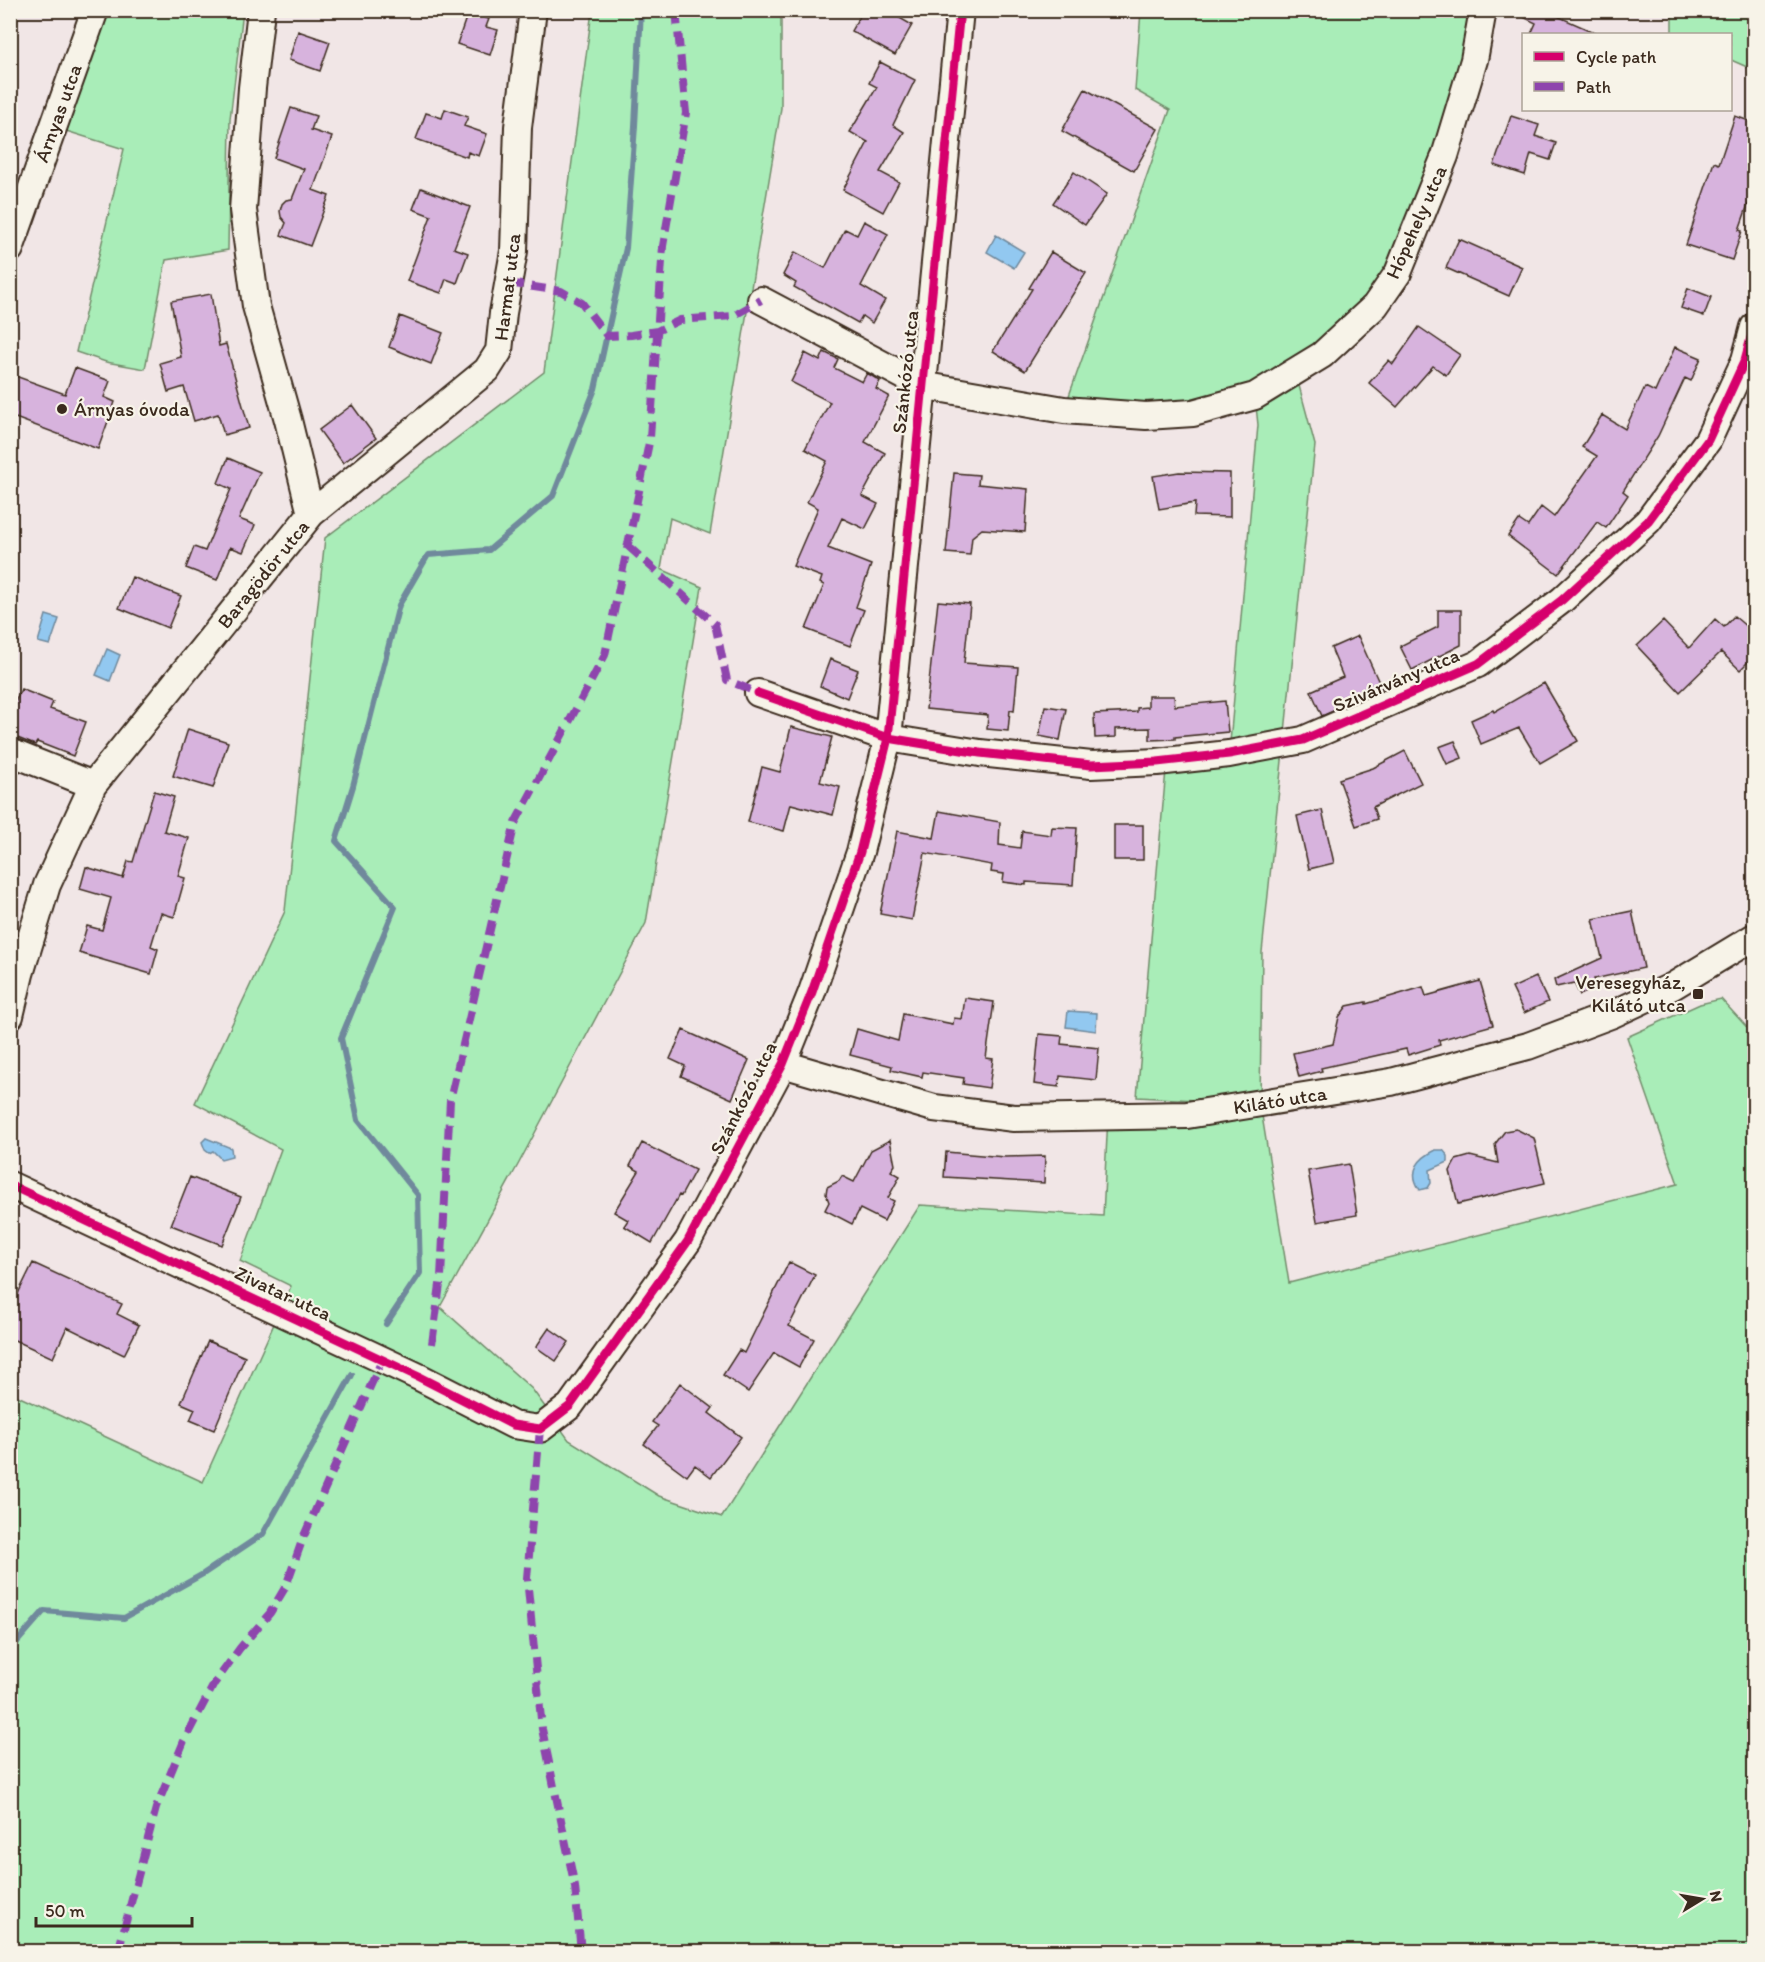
<svg xmlns="http://www.w3.org/2000/svg" width="1765" height="1962" viewBox="0 0 1765 1962" font-family="Itim,sans-serif">
	<rect width="100%" height="100%" fill="#f1e6e6"/>
	<filter id="ink" filterUnits="userSpaceOnUse"><feTurbulence type="fractalNoise" baseFrequency=".0167" numOctaves="2"/><feDisplacementMap in="SourceGraphic" scale="12" xChannelSelector="R" yChannelSelector="G"/><feConvolveMatrix kernelMatrix="1 2 1 2 8 2 1 2 1" color-interpolation-filters="sRGB"/></filter>
	<g filter="url(#ink)">
		<!-- green -->
		<path fill="#a9edb8" stroke="#728c6b" stroke-width="1.5" d="M109 11H243L230 119 228 250 166 260 145 369 106 362 76 352 124 149 63 130Z
			M592 11H781V108L710 534 670 518 661 569 702 587 646 923 519 1163 440 1307 532 1389 569 1440 659 1496 722 1517 920 1205 1103 1216 1108 1116 1256 1103 1137 1097 1166 770 1229 754 1258 425 1255 396 1064 410 1170 110 1135 90 1141 11H1482L1398 273 1294 367 1315 445 1262 952 1260 1103 1289 1283 1678 1184 1627 1037 1700 1004 1721 999 1754 1035V1951L11 1952V1393L203 1482 291 1286 240 1261 281 1149 195 1103 285 911 325 538 544 372Z
			M1672 11H1754V70L1731 60 1730 34H1672Z"/>
		<!-- water -->
		<path fill="#92c8f0" stroke="#6f899c" stroke-width="1.5" d="M996 235 1024 252 1014 268 987 252Z
			M46 615 59 619 50 645 38 642Z
			M107 649 120 655 110 681 96 675Z
			M1068 1011 1097 1013 1096 1031 1066 1027Z
			M206 1138 231 1148 232 1156 221 1159 213 1151 209 1153 205 1150 202 1142Z
			M1436 1150H1443L1448 1156V1162L1430 1170 1431 1183 1428 1188 1420 1190C1407 1171 1419 1158 1436 1150Z"/>
		<g fill="none" stroke-linecap="round" stroke-linejoin="round">
			<!-- stream -->
			<path stroke="#6f899c" stroke-width="6" d="M386 1324 420 1273 418 1195 358 1120 341 1038 395 907 336 841 353 786 399 605 428 555 489 550 553 496 595 389 626 248 635 126 641 10
				M10 1650 44 1611 124 1618 203 1574 263 1534 352 1375"/>
		</g>
		<!-- building -->
		<path fill="#d7b3dd" stroke="#3b2a1e" stroke-width="1.5" d="M863 10H886L912 25 895 55 851 31Z
			M1509 10H1560L1557 16 1598 34H1531L1536 23Z
			M468 12 489 19 486 27 498 30 490 55 457 44Z
			M298 31 330 42 320 71 289 60Z
			M880 62 915 80 893 125 904 132 880 172 899 182 883 212 843 190 868 142 850 132 877 87 869 83Z
			M1085 89 1158 129 1134 171 1062 131Z
			M291 108 316 116 311 130 332 137 313 190 329 196 310 246 281 235 286 223 281 217 280 211 282 204 286 200 292 199 304 169 274 158Z
			M445 109 468 117 464 126 487 134 479 156 468 152 467 157 416 139 426 113 442 118Z
			M1511 116 1539 125 1535 136 1556 143 1550 160 1531 154 1525 175 1494 165Z
			M1735 116 1755 123V185L1739 230 1742 231 1732 260 1686 245 1714 162 1719 164Z
			M1074 172 1107 194 1085 225 1053 203Z
			M421 188 470 207 454 248 468 253 457 283 446 279 441 293 407 281 431 216 413 209Z
			M864 221 888 234 861 286 885 300 872 323 862 316 858 323 794 287 796 283 783 275 795 252 825 268 845 229 857 235Z
			M1459 239 1522 267 1509 296 1446 268Z
			M1051 252 1086 273 1025 371 993 351 1032 289 1029 288Z
			M1688 288 1711 297 1704 316 1681 308Z
			M211 294 219 346 226 344 249 428 224 435 218 414 194 421 184 387 168 392 160 363 181 357 171 301Z
			M400 316 443 333 431 364 389 347Z
			M1419 327 1460 355 1446 375 1433 366 1397 407 1369 383 1389 360 1393 364Z
			M1675 347 1701 358 1691 381 1685 378 1658 436 1623 491 1628 495 1606 528 1597 522 1558 574 1508 536 1519 520 1528 526 1541 507 1554 517 1597 456 1582 447 1602 415 1625 429 1645 387 1655 392Z
			M824 352 838 359 834 368 862 382 867 373 880 381 876 389 889 396 865 442 885 453 862 496 878 504 865 529 842 518 828 548 871 565 856 607 864 610 850 646 806 629 824 585 820 583 822 577 793 566 818 508 807 502 827 461 805 449 830 402 791 382 805 353 820 361Z
			M75 368 110 381 104 397 115 402 98 449 10 416V374L65 394Z
			M352 405 376 438 343 463 319 430Z
			M228 458 260 472 239 519 255 525 243 552 230 547 217 580 186 568 194 547 205 551 231 489 218 483Z
			M1179 472 1230 473V517L1194 516 1195 503 1159 509 1153 476Z
			M954 473 979 475 978 484 1028 489 1025 532 982 529 972 537 970 555 946 553Z
			M132 577 181 596 168 628 119 608Z
			M938 601 970 604 964 663 1018 667 1014 711 1010 710 1008 731 987 729 988 715 926 709Z
			M1438 610H1461V645L1412 670 1400 646 1438 627Z
			M1734 616 1755 634V655L1740 670 1721 652 1680 692 1637 646 1663 621 1689 648 1715 619 1724 627Z
			M1358 636 1382 689 1322 716 1311 691 1343 677 1331 648Z
			M830 659 858 670 847 698 820 686Z
			M1544 683 1578 741 1540 763 1519 728 1481 744 1471 720 1493 710 1494 712Z
			M21 689 53 702 50 709 86 722 73 756 37 742 35 745 10 735V714Z
			M1148 696H1174L1175 706 1225 701 1228 732 1175 737V739L1150 740V728L1116 729V737L1095 738 1094 714 1137 712V708L1148 707Z
			M1045 706 1066 709 1060 740 1039 736Z
			M791 727 832 737 820 782 840 787 833 815 791 804 784 831 748 822 762 767 780 772Z
			M188 729 228 742 213 788 173 776Z
			M1455 741 1462 758 1447 764 1439 747Z
			M1405 751 1421 783 1373 807 1377 819 1356 826 1339 779 1373 768Z
			M154 791 174 797 164 831 189 838 178 876 185 878 174 917 161 913 151 946 158 949 151 974 79 953 87 926 102 930 111 898 80 889 86 867 123 878 128 861 133 862Z
			M1322 810 1334 863 1309 869 1297 816Z
			M939 811 1000 822 999 845 1020 848 1022 831 1051 835 1052 827 1077 828 1073 885 1026 882V885L1003 882 1004 874 991 872 992 865 925 853 912 920 880 914 897 831 934 838Z
			M1114 825H1143V860H1114Z
			M1632 911 1644 968 1594 979 1598 987 1580 995 1574 983 1556 987 1554 980 1602 958 1593 919Z
			M1536 977 1548 1002 1524 1013 1512 988Z
			M1480 981 1493 1025 1439 1040 1440 1045 1408 1055 1406 1049 1321 1068 1322 1071 1299 1077 1293 1053 1333 1044 1339 1017 1347 1006 1366 1002V1004L1423 987 1426 996Z
			M965 998 994 1002 986 1058 993 1059 989 1088 963 1084 964 1078 923 1072 922 1077 891 1070 892 1066 850 1055 857 1029 898 1041 903 1014 953 1024 954 1018 962 1019Z
			M683 1030 749 1060 732 1099 681 1076 685 1066 670 1059Z
			M1039 1034 1062 1036 1061 1044 1099 1048 1096 1080 1060 1076 1059 1087 1034 1084Z
			M1516 1129 1534 1138 1545 1183 1458 1204 1450 1171 1456 1160 1470 1156 1498 1163 1495 1144 1505 1131Z
			M890 1140 895 1165 891 1171 900 1176 888 1198 894 1201 884 1221 860 1209 852 1224 825 1210 829 1202 826 1194 827 1187 839 1181 842 1176 854 1182 871 1150Z
			M642 1143 695 1170 681 1196 679 1195 652 1243 624 1226 628 1220 614 1212 639 1171 630 1166Z
			M946 1152 1005 1157 1045 1156 1044 1183 944 1177Z
			M1349 1164 1357 1215 1317 1222 1308 1171Z
			M190 1177 241 1197 222 1245 171 1225Z
			M789 1262 815 1275 789 1326 814 1339 799 1367 774 1353 748 1392 723 1375 739 1350 744 1353Z
			M33 1263 122 1304 117 1314 139 1325 124 1355 67 1327 53 1358 10 1338V1310Z
			M549 1328 569 1342 556 1361 536 1347Z
			M208 1341 245 1357 214 1430 190 1420 195 1409 181 1403Z
			M680 1383 713 1408 709 1413 741 1437 711 1477 695 1465 687 1476 644 1444 658 1426 652 1422Z"/>
		<g fill="none" stroke-linecap="round" stroke-linejoin="round">
			<defs>
				<path id="street" d="M10 249 95 10
					M761 300 921 385 1064 410 1146 416 1193 413 1255 396 1322 355 1375 306 1398 273 1445 156 1474 60 1483 10
					M311 514 487 370 499 351 503 313 514 251 518 127 533 10
					M758 693 888 738 980 753 1091 765 1157 762 1229 754 1303 740 1478 664 1562 600 1648 521 1708 440 1745 360 1754 327
					M10 752 93 785
					M10 1016 20 974 47 885 93 785 311 514 288 420 256 306 243 210 252 88 261 10
					M783 1064 934 1108 1014 1118 1187 1115 1391 1082 1528 1046 1613 1014 1673 986 1754 937
					M10 1185 419 1377 513 1425 540 1429 570 1406 688 1241 783 1064 812 992 860 852 888 738 960 10"/>
			</defs>
			<!-- street casing -->
			<use href="#street" stroke="#3b2a1e" stroke-width="30"/>
			<!-- street -->
			<use href="#street" stroke="#f7f3e8" stroke-width="26"/>
			<!-- quiet -->
			<path stroke="#8e44ad" stroke-width="8" stroke-dasharray="15 8" stroke-linecap="butt" d="M508 283 561 291 582 303 607 336 631 335 657 331 680 320 733 316 761 300
				M628 546 715 624 727 680 758 693
				M432 1344 441 1277 450 1100 515 823 605 655 650 438 663 246 686 113 676 10
				M540 1429 527 1578 542 1729 575 1887 581 1952
				M118 1952 156 1808 184 1741 214 1684 240 1648 270 1613 286 1586 303 1538 382 1360"/>
			<defs>
				<path id="cycleway" d="M758 693 888 738 980 753 1091 765 1157 762 1229 754 1303 740 1478 664 1562 600 1648 521 1708 440 1745 360 1754 327
					M10 1185 419 1377 513 1425 540 1429 570 1406 688 1241 783 1064 812 992 860 852 888 738 960 10"/>
			</defs>
			<!-- cycleway casing -->
			<use href="#cycleway" stroke="#f7f3e8" stroke-width="13"/>
			<!-- cycleway -->
			<use href="#cycleway" stroke="#d6006c" stroke-width="9"/>
		</g>
	</g>
	<!-- markers -->
	<g fill="#3b2a1e" stroke="#f7f3e8" stroke-width="2">
		<circle cx="62" cy="409" r="6"/>
		<rect x="1692" y="988" width="12" height="12" rx="3"/>
	</g>
	<g text-anchor="middle" stroke-width="4.5" stroke-linejoin="round" paint-order="stroke">
		<!-- street labels -->
		<g font-size="20" fill="#3b2a1e" stroke="#f7f3e8">
			<text transform="translate(58 113) rotate(-70)" y="7">Árnyas utca</text>
			<text transform="translate(1416 222) rotate(-66)" y="7">Hópehely utca</text>
			<text transform="translate(507 287) rotate(-83)" y="7">Harmat utca</text>
			<text transform="translate(905 372) rotate(-84)" y="7">Szánkózó utca</text>
			<text transform="translate(263 574) rotate(-51)" y="7">Baragödör utca</text>
			<text transform="translate(1396 680) rotate(-23)" y="7">Szivárvány utca</text>
			<text transform="translate(743 1098) rotate(-63)" y="7">Szánkózó utca</text>
			<text transform="translate(1280 1100) rotate(-9)" y="7">Kilátó utca</text>
			<text transform="translate(283 1293) rotate(25)" y="7">Zivatar utca</text>
		</g>
		<!-- poi labels -->
		<g font-size="20" fill="#3b2a1e" stroke="#f7f3e8" text-anchor="start">
			<text x="74" y="416">Árnyas óvoda</text>
			<text x="1686" y="989" text-anchor="end">Veresegyház,<tspan x="1686" dy="23">Kilátó utca</tspan></text>
		</g>
	</g>
	<!-- margin -->
	<rect width="1765" height="1962" fill="none" stroke="#f7f3e8" stroke-width="36"/>
	<rect x="18" y="18" width="1729" height="1926" fill="none" stroke="#3b2a1e" stroke-width="2" filter="url(#ink)"/>
	<!-- legend -->
	<rect x="1522" y="33" width="210" height="78" fill="#f7f3e8" stroke="#aca397" stroke-width="1.5"/>
	<rect x="1534" y="52" width="30" height="9" fill="#d6006c" stroke="#aca397" stroke-width="1.5"/>
	<text x="1576" y="63" font-size="18" fill="#3b2a1e">Cycle path</text>
	<rect x="1534" y="82" width="30" height="9" fill="#8e44ad" stroke="#aca397" stroke-width="1.5"/>
	<text x="1576" y="93" font-size="18" fill="#3b2a1e">Path</text>
	<!-- north arrow -->
	<g transform="translate(1702 1899) rotate(79)" stroke="#f7f3e8" stroke-width="4.5" paint-order="stroke">
	<path d="M0-4.5L10 22L0 15L-10 22Z" fill="#3b2a1e"/>
	<text y="-9" font-size="16" font-weight="bold" text-anchor="middle" fill="#3b2a1e">N</text>
	</g>
	<!-- scale -->
	<path d="M36 1917v9h156v-9" fill="none" stroke="#3b2a1e" stroke-width="3"/>
	<text x="45" y="1917" font-size="18" fill="#3b2a1e" stroke="#f7f3e8" stroke-width="4.5" paint-order="stroke">50 m</text>
</svg>
